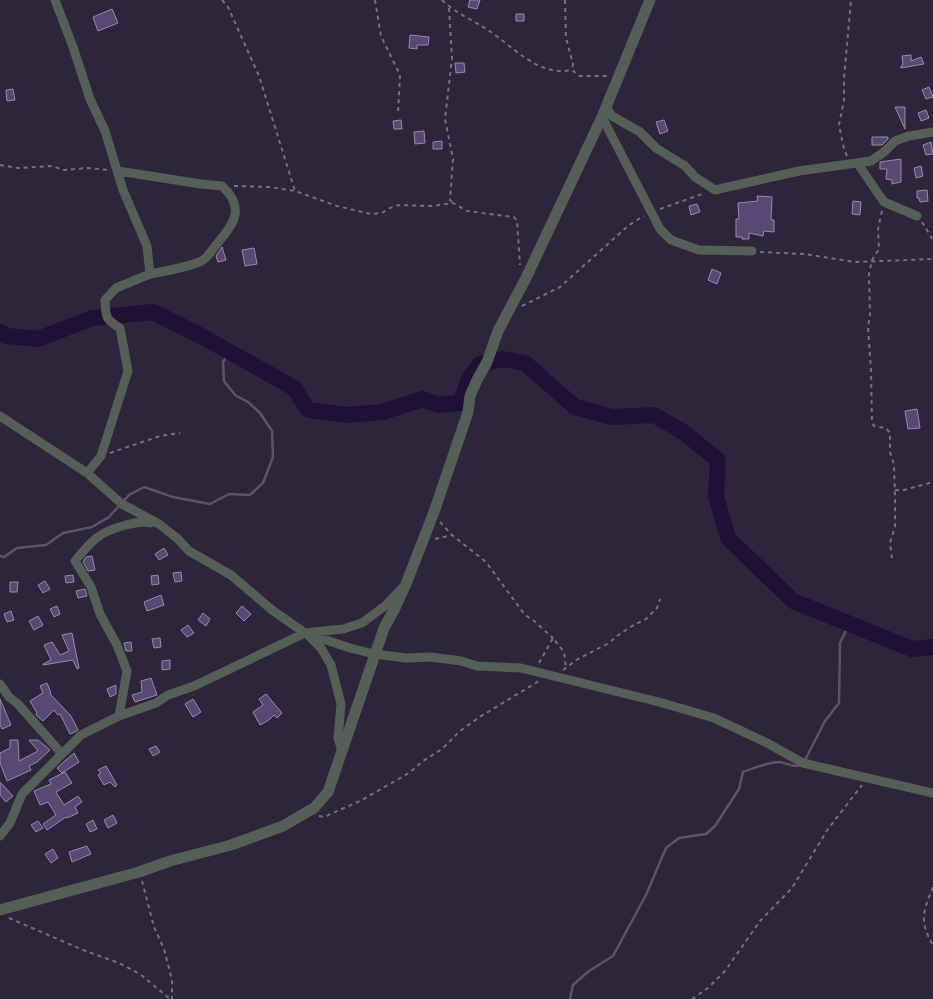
<svg xmlns="http://www.w3.org/2000/svg" width="933" height="999" viewBox="0 0 933 999" font-family="Inter,sans-serif">
	<rect width="100%" height="100%" fill="#2e243c"/>
	<g fill="none" stroke-linecap="round" stroke-linejoin="round">
		<!-- stream -->
		<path stroke="#605171" stroke-width="2.5" d="M0 556 4 557 17 548 46 545 63 533 92 527 109 517 129 495 144 487 173 497 210 504 229 494 250 495 263 483 273 457 272 431 260 413 248 402 235 395 224 381 223 362 230 352
			M804 762 825 721 839 703 840 643 849 624
			M570 999 573 985 589 971 613 956 646 895 666 848 679 838 706 834 715 826 739 789 743 772C754 768 768 762 780 762 787 763 792 768 800 765"/>
		<!-- river -->
		<path stroke="#220f36" stroke-width="16" d="M0 332 7 336 38 339 92 318 153 312 205 338 294 388 308 410 347 415 382 412 423 399 438 405 460 403 470 377 480 364 503 359 525 363 575 407 612 417 654 415 682 431 718 460 716 496 728 538 793 601 912 649 933 647"/>
	</g>
	<!-- building -->
	<path fill="#5a4774" stroke="#988ca9" d="M470 0H480L477 9 468 7Z
		M112 9 118 23 98 31 93 17Z
		M516 14H524V21H516Z
		M410 35 429 37 428 45H417V49L409 48Z
		M911 55V61L921 57 924 64 901 68V66L903 65 902 56Z
		M455 63H464L465 72 456 73Z
		M929 87 933 97 926 99 922 90Z
		M13 89 15 100 7 101 6 90Z
		M895 107H905V129Z
		M926 110 929 118 921 121 918 113Z
		M401 120 402 129H394L393 121Z
		M664 120 668 131 660 134 656 122Z
		M424 131 425 143 415 144 414 132Z
		M872 137H888V139L882 145H872Z
		M442 141V149H433V142Z
		M931 142 933 154 926 155 923 145Z
		M901 159V182L892 184V180L886 179 887 169H880V162Z
		M921 166 923 176 916 178 914 168Z
		M927 190 928 201 920 202 919 198H917V191Z
		M757 196 772 197 771 220H774V232L764 231 763 236 749 233V239H742V237H736V219H739L738 203 758 201Z
		M853 201 861 202 860 215 852 214Z
		M697 204 700 212 691 215 689 206Z
		M222 247 226 260 218 262 216 256Z
		M254 248 257 264 245 266 242 250Z
		M712 269 721 273 717 284 708 280Z
		M917 409 920 428 908 429 905 411Z
		M164 548 168 555 159 560 155 554Z
		M92 556 95 570 88 571 83 562 86 557Z
		M181 572 182 581 175 582 173 573Z
		M73 575 74 582 66 583 65 576Z
		M158 575 159 584 152 585 151 576Z
		M45 581 50 589 43 593 38 585Z
		M10 582H18L17 592H10Z
		M85 589 87 596 78 598 76 591Z
		M161 595 164 605 147 611 144 602Z
		M57 606 60 614 54 617 50 609Z
		M242 606 251 614 244 621 236 613Z
		M11 611 14 620 7 622 4 614Z
		M203 613 210 619 206 626 198 620Z
		M38 616 43 625 34 630 29 621Z
		M188 625 194 633 187 637 181 630Z
		M72 633 79 668 77 669 73 660 43 665V664L51 660 44 645 52 642 60 655 69 651 62 635Z
		M160 638 161 647 154 648 152 639Z
		M131 642 132 651H126L124 643Z
		M170 660V669L162 670V661Z
		M151 678 157 695 135 702 132 695 142 692 141 681Z
		M47 683 51 693 50 694 71 716 78 730 75 732 70 734 60 714 58 715 54 710 43 721 36 715 37 713 30 701 43 693 40 686Z
		M116 685V694L110 697 107 689Z
		M266 694 282 713 277 718 274 715 269 720 260 725 253 712 263 705 259 699Z
		M0 699 11 725 2 729 0 725Z
		M193 699 201 712 193 717 185 704Z
		M10 740H18L19 761 38 751 29 740H38L50 750 37 762 29 766 31 770 7 781 0 763V753L10 748Z
		M156 746 160 752 153 756 149 749Z
		M74 753 79 762 62 773 57 768Z
		M106 766 117 785 115 787 110 782 104 785 98 775 101 773 98 770Z
		M65 772 72 783 56 792 64 805 78 796 82 802 75 807 78 813 67 818 66 817 47 830 43 824 56 815 48 802 40 805 34 791 51 784 49 780Z
		M0 782 13 796 6 802 0 795Z
		M113 815 117 823 108 828 104 820Z
		M93 820 97 829 90 832 86 824Z
		M38 821 43 828 36 832 31 825Z
		M87 846 91 854 72 862 69 852Z
		M53 849 58 858 51 863 45 854Z"/>
	<g fill="none" stroke-linecap="round" stroke-linejoin="round">
		<!-- path -->
		<path stroke="#776f84" stroke-width="2" stroke-dasharray="4 4" stroke-linecap="butt" d="M222 0 228 7 259 76 295 191
			M375 0 381 36 400 75 398 113
			M442 0C455 13 473 20 488 30 514 47 538 77 572 70L579 76H608
			M565 0 566 38 573 64 572 69
			M449 8 452 58 445 119 453 159 450 200 453 203
			M847 156 844 149 839 125 844 100V78L851 0
			M0 165 18 168 52 166 64 170 87 168 109 170
			M234 186 270 187 295 191 337 206 371 214 382 213 390 208 399 205 432 206 453 203 467 211 514 217 517 221 520 265
			M660 209 705 193
			M882 211 878 229 879 249 872 260 869 274 870 315 868 327 871 370 872 422 874 426 886 428 890 433V452L894 465 895 496V527L890 543 892 558
			M922 222 933 240
			M760 252 804 254 855 262 933 259
			M522 306 560 287 629 225 644 216
			M110 453 160 436 180 433
			M895 490H904L933 482
			M440 522 452 535
			M435 539 452 535 486 562 525 615 533 620 553 638
			M539 663 553 638 564 652 566 668
			M563 670 578 659 609 643 617 636 632 626 646 619 657 608 660 599
			M319 816 324 817 362 800 409 773 423 761 442 749 460 731 478 718 539 681
			M142 881 154 927 164 949 172 980V999
			M933 887C923 911 919 922 933 945
			M9 918 83 950 119 963 140 974 170 999
			M692 999 708 988 725 971 760 921 792 888 828 829 862 785"/>
		<!-- minor -->
		<path stroke="#546057" stroke-width="9" d="M55 0 73 47 90 99 105 131 123 190 147 246 150 274 116 288 105 300C106 318 105 319 120 328L128 371 101 456 87 473
			M606 107 612 116 640 132 656 148 685 166 695 177 715 190 799 171 871 161 884 152 895 141 909 136 933 132
			M602 117 660 229 671 240 699 250 752 251
			M858 164 884 202 917 216
			M118 171 201 184 222 186C246 208 234 224 216 245 212 250 208 257 203 260 196 265 161 272 150 274
			M0 416 87 473 122 504 159 524 178 539 189 551 231 575 272 610 305 633 350 648 374 654 406 658 431 657 461 661 477 666 521 668 659 702 714 718 767 743 803 763 933 793
			M309 636 321 648 331 665 341 704 338 738 342 751
			M0 684 9 697 18 704 62 754
			M119 716 127 671 117 645 100 614 91 587 75 561C92 540 99 532 126 525 135 523 141 521 150 523
			M0 836 10 823 22 794 81 735 119 716 156 703 168 695 194 686 305 633 343 629 362 623 385 606 402 588"/>
		<!-- tertiary -->
		<path stroke="#546057" stroke-width="11" d="M0 910 139 872 170 861 231 845 283 826 314 808 328 792 384 628 395 608 406 584 434 512 468 412 470 396 477 380 487 362 498 331 526 278 602 117 650 0"/>
	</g>
</svg>
